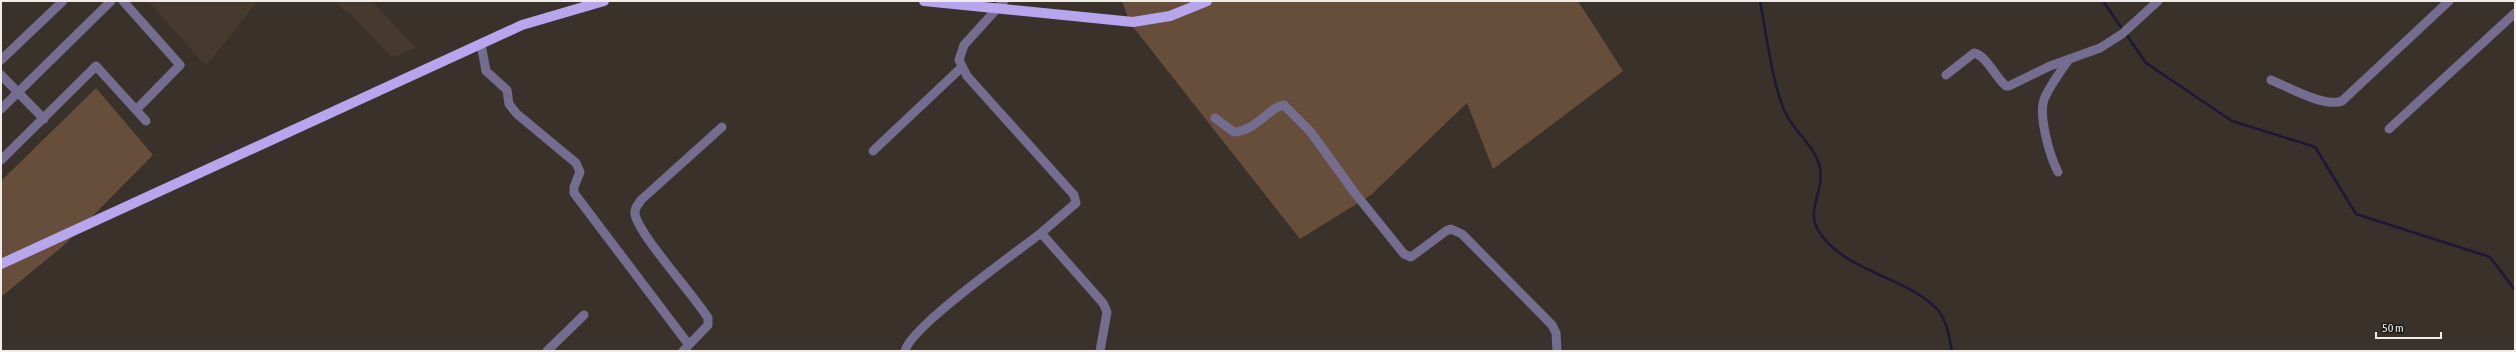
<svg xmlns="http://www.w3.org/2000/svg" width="2516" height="352" viewBox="0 0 2516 352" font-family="'Asap Condensed',sans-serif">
	<rect width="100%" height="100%" fill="#39312a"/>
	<!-- built -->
	<path fill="#463a2f" d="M148 1H258L206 66Z
		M335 1H372L416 48 392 58 348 11 345 12Z"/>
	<!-- green -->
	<path fill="#664e3b" d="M1122 1H1578L1623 71 1493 169 1467 103 1371 195 1300 239 1130 23Z
		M96 88 153 155 63 246 1 297V181Z"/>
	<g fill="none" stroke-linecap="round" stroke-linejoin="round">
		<!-- stream -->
		<path stroke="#201736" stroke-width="2.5" d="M1760 1C1766 31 1773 91 1787 116 1796 133 1813 145 1819 164 1828 190 1801 210 1822 236 1849 272 1907 278 1937 309 1947 320 1949 337 1952 351
			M2103 1 2123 30
			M2126 34 2146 63 2232 121 2315 147 2356 214 2490 257 2515 290"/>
		<!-- street -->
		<path stroke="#756d90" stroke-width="9" d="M123 1 180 65 136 110
			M1004 1 964 45 959 60 967 76 1074 195 1076 203 1041 233 1103 303 1107 312 1100 351
			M481 44 486 71 507 90 509 104 517 114 576 163 580 172 574 187V193L689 345
			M1 60 63 1
			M1 75 44 119
			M1946 75 1974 53C1987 56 1995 77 2006 86H2009L2050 66 2100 48 2122 34 2158 1
			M2271 80C2288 87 2325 108 2342 101L2449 1
			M1 109 111 1
			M1215 118 1234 132C1258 130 1270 106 1284 105L1310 131 1354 192 1404 254 1411 257 1446 231 1451 229 1462 234 1552 325 1556 333 1557 351
			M2389 129 2515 13
			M873 151 962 67
			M1 160 96 66 146 121
			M2058 172C2050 157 2037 113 2045 97 2051 84 2061 71 2069 59
			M547 351 584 315
			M683 351 708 325V318C694 295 638 234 635 214 634 208 638 205 641 200L722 127
			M905 351C910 327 1017 252 1041 233"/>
		<!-- primary -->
		<path stroke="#b7a6ed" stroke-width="10" d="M924 1 1133 22 1170 16 1207 1
			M1 264 522 25 604 1"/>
	</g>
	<!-- border -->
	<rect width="2516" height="352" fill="none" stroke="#f2ece8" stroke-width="4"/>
	<!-- scale -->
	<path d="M2376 332v6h65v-6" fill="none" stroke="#f2ece8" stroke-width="2"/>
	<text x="2382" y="332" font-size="12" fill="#f2ece8" stroke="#1d1917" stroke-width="3" paint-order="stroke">50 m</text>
</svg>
